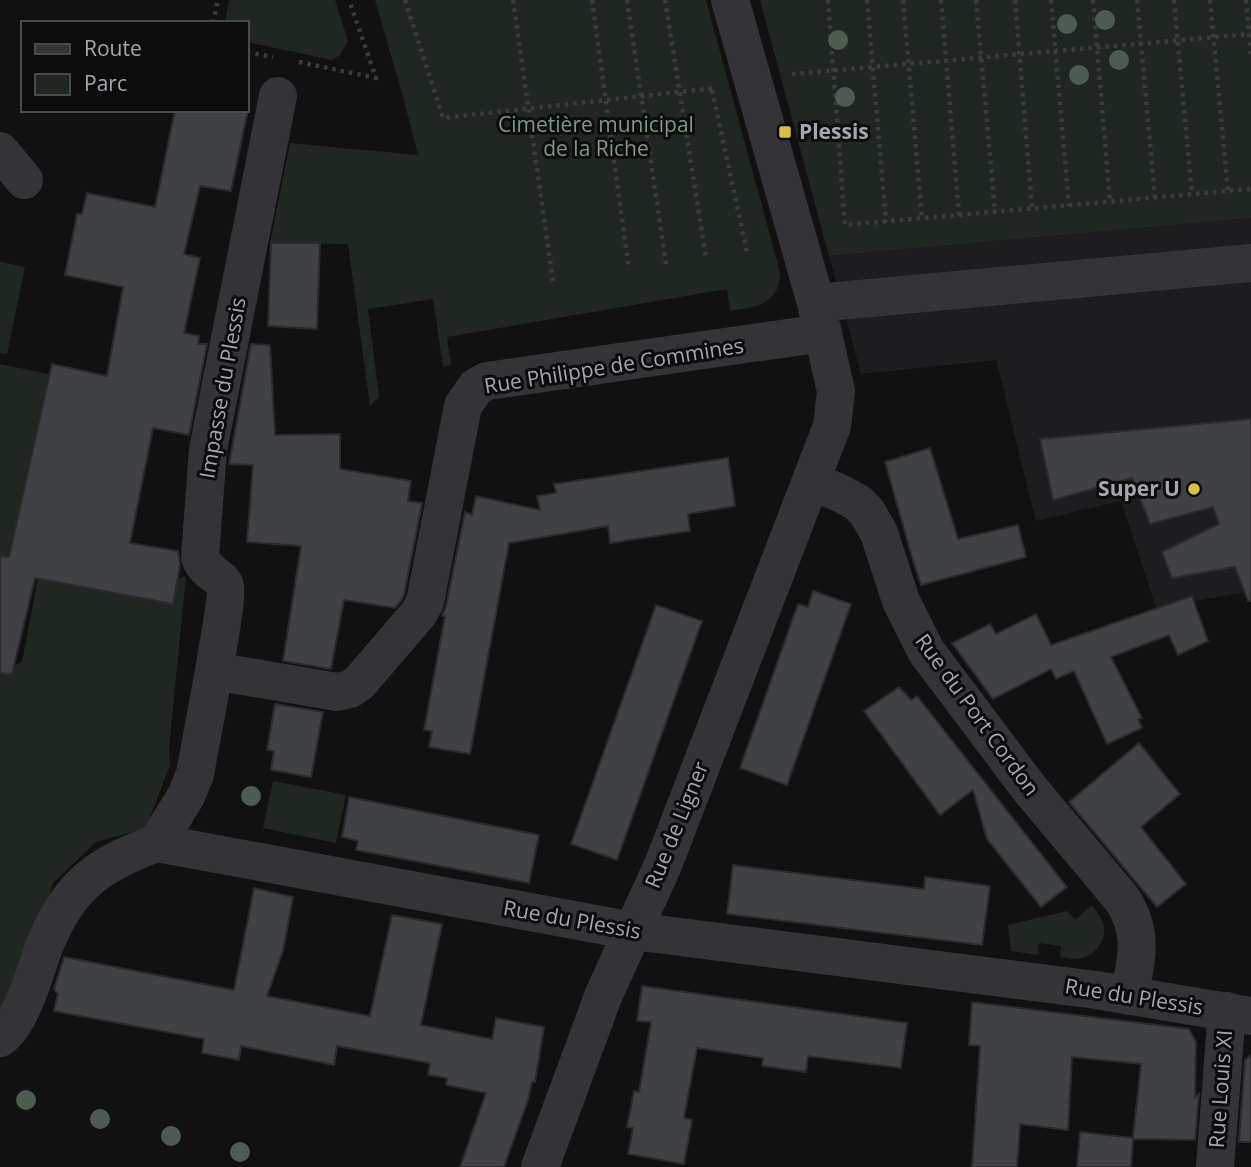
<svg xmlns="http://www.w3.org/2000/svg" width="1251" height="1167" viewBox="0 0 1251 1167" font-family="'Open Sans',sans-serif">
	<rect width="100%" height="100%" fill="#111112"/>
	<!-- built -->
	<path fill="#1d1d1f" d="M1251 218V591L1156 608 1121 501 1036 521 996 360 861 374 829 256Z"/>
	<!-- green -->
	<path fill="#202621" d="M229 0H335L348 41 340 55 332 60 247 42V23H225Z
		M375 0H706L780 272C780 304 757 307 730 311L727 289 447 337 451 365 443 367 433 299 368 309 379 397 370 406 348 244 270 243 290 143 418 155 403 97Z
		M760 0H1251V218L829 256Z
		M0 262 25 267 7 354 0 353Z
		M0 364 49 374 14 533 8 557 0 571Z
		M186 576 169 749 170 765 146 828 96 842 53 883 23 1003 0 1021V663L14 666 22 662 38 578 177 579Z
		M273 781 346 795 336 843 263 828Z
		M1092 905C1096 911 1102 918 1104 925 1107 941 1093 958 1078 959 1072 959 1066 958 1060 957L1061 946 1039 943 1038 955 1011 951 1008 925 1067 911 1075 920Z"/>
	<!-- building -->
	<path fill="#404145" stroke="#2b2b2e" stroke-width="2" d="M175 110H248L231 191 200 186 184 254 200 258 184 333 199 336 198 344H207L189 435 153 428 130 543 178 551 180 565 173 604 35 578 12 674 0 673V556L9 557 52 364 107 376 123 287 65 275 77 214H82L87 193 155 207Z
		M271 243H320L317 329 268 326Z
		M251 344 270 345 275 435 340 434V469L411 481 408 501 422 503 404 595 401 601 395 608 344 600 331 669 283 661 301 546 247 542 253 465 229 464Z
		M1251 419V601H1248L1235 567 1172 578 1162 552 1219 524 1213 507 1150 524 1132 478 1053 500 1040 439Z
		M930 448 958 539 1018 525 1026 557 921 585 914 564 885 462Z
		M728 458 735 506 688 514 690 531 610 543 608 526 509 543 470 754 429 747 432 731 424 730 445 616H442L446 606 465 512 472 515 476 496 540 510 537 496 556 493 554 484Z
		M813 591 851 604 787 785 740 768 798 604 808 607Z
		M1192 596 1208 641 1178 655 1169 635 1111 657 1142 718 1138 719 1142 728 1107 744 1074 671 1056 679 1051 669 993 699 952 643 990 624 996 634 1036 614 1051 645Z
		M656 605 702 621 617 860 571 844Z
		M899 687 911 700 917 696 1067 887 1041 907 987 839 973 790 940 815 864 711Z
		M275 704 323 712 311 777 271 770 274 751 267 750Z
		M1139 743 1180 794 1141 827 1186 884 1157 907 1069 802Z
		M349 797 539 835 529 883 356 850 358 841 342 837Z
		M733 865 924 889 925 877 990 886 982 945 727 914Z
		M254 888 293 897 283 951 267 996 370 1016 392 915 442 924 421 1025 492 1039 496 1018 544 1027 535 1082H532L528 1100 504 1167H460L486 1093 446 1085 447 1078 428 1075 430 1063 337 1046 334 1065 241 1046 239 1060 202 1053 204 1039 54 1011 58 994 54 989 64 957 234 990Z
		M642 986 907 1023 901 1068 808 1056 806 1072 762 1066 763 1058 697 1048 684 1118 692 1120 684 1164 628 1154 633 1128 627 1127 634 1091 639 1092 651 1022 637 1021Z
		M972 1002 1189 1029 1196 1042 1195 1097 1199 1094 1195 1140 1133 1139 1131 1167H1077L1080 1132 1133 1138 1141 1064 1072 1057 1068 1130 1020 1124 1017 1167H972L980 1046 969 1045Z
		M1251 1055V1142H1239L1245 1060Z"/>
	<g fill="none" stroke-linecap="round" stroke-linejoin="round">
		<!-- path -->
		<path stroke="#3a3b3f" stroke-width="4.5" stroke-dasharray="3.5 5" stroke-linecap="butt" d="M405 0 443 118 715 88
			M513 0 553 282
			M592 0 629 270
			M627 0 666 264
			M665 0 706 258
			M828 0 845 225 1251 189
			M867 0 886 222
			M903 0 922 219
			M941 0 959 215
			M976 0 995 212
			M1015 0 1032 208
			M1051 0 1069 206
			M1093 0 1110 202
			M1137 0 1155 198
			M1174 0 1192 195
			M1210 0 1228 192
			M1246 0 1251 57
			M213 23 218 0
			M247 52 273 57
			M299 62 376 78 349 0
			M792 74 1251 34
			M712 90 747 252"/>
		<!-- minor -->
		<path stroke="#343438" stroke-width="38" d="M0 151 24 180
			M816 303 1251 263
			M811 481 842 494 858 503 867 512 879 533 901 601 926 651 1029 788 1122 899C1144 933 1137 958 1129 996
			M214 671C216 655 228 598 225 586 222 576 205 573 200 557L208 450 278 96
			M157 843 186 796 195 774 214 671 337 692 350 689 359 683 419 613 425 602 463 406 476 387 487 381 823 333
			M0 1038C15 1027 23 1005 30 988 35 975 39 961 44 947 68 886 97 865 157 843L633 931 1096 990 1251 1016
			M540 1167 604 994 663 865 832 426 836 391 816 303 730 0
			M1215 1167 1227 1011"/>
	</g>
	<!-- trees -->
	<g fill="#4c5c50">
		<circle cx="1105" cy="20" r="10"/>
		<circle cx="1067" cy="24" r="10"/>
		<circle cx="838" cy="40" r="10"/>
		<circle cx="1119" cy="60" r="10"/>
		<circle cx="1079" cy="75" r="10"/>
		<circle cx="845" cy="97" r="10"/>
		<circle cx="251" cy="796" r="10"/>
		<circle cx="26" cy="1100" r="10"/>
		<circle cx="100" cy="1119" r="10"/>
		<circle cx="171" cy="1136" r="10"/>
		<circle cx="240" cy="1152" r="10"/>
	</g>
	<!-- markers -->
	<g fill="#dabf41" stroke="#0c0c0d" stroke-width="2.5">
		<rect x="778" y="125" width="14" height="14" rx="3.5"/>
		<circle cx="1194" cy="489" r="7"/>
	</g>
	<g text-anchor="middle" stroke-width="6" stroke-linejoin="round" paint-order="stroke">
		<!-- park labels -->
		<g font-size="21" fill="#7d9a83" stroke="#0c0c0d">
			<text x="596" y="132">Cimetière municipal<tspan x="596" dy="24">de la Riche</tspan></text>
		</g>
		<!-- poi labels -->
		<g font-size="21" font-weight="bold" fill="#a4a6b1" stroke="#0c0c0d" text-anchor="start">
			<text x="799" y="139">Plessis</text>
			<text x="1180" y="496" text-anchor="end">Super U</text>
		</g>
		<!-- street labels -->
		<g font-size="21" fill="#a4a6b1" stroke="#0c0c0d">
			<text transform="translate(614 366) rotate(-9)" y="7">Rue Philippe de Commines</text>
			<text transform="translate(223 388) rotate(-80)" y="7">Impasse du Plessis</text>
			<text transform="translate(977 715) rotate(54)" y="7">Rue du Port Cordon</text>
			<text transform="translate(677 825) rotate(-68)" y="7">Rue de Ligner</text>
			<text transform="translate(572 920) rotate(10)" y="7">Rue du Plessis</text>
			<text transform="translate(1134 997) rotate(9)" y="7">Rue du Plessis</text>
			<text transform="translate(1221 1089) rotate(-86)" y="7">Rue Louis XI</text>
		</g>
	</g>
	<!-- legend -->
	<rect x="21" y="21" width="228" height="91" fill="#0c0c0d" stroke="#494a4f" stroke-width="2"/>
	<rect x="35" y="44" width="35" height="10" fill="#343438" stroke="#494a4f" stroke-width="2"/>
	<text x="84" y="56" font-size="21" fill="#a4a6b1">Route</text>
	<rect x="35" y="74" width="35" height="21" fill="#202621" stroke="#494a4f" stroke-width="2"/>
	<text x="84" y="91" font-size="21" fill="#a4a6b1">Parc</text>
</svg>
